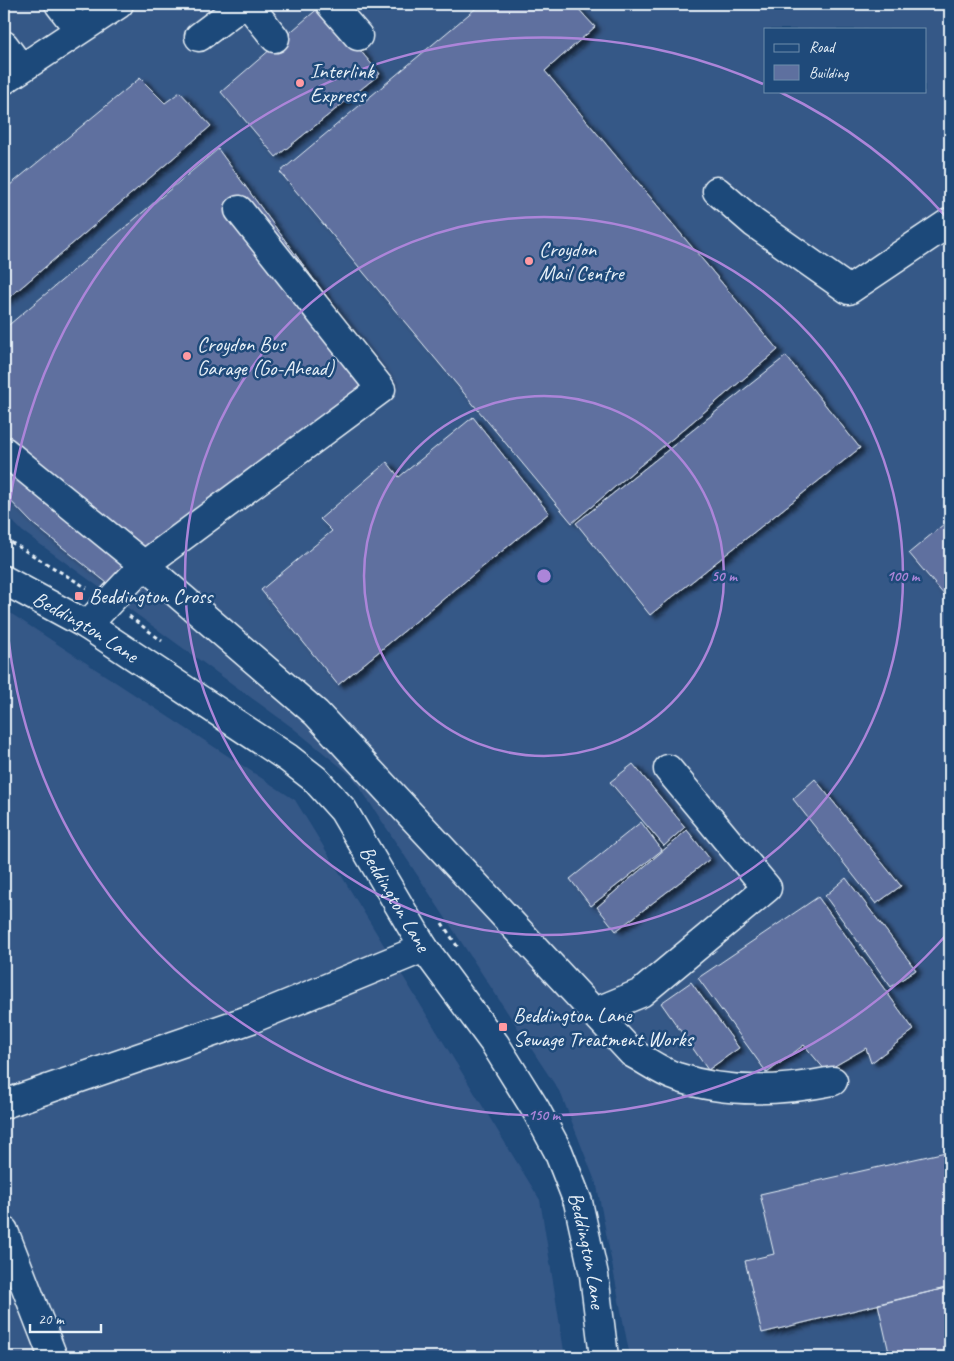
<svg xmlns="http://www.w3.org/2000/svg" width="954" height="1361" viewBox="0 0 954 1361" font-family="Caveat,sans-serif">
	<defs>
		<filter id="shadow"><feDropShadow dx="5.5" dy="3" stdDeviation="2.5" flood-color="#0009"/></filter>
	</defs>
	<rect width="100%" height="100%" fill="#1f4a7a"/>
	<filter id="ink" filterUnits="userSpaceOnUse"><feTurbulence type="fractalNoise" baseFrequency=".02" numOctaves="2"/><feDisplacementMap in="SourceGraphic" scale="10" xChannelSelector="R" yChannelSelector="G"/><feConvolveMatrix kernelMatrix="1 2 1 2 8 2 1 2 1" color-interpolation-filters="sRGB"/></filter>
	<g filter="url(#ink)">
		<!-- built -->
		<path fill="#365887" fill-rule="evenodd" d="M4 4H950V1357H630L597 1186 561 1094 353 777 293 728 22 531 4 512ZM765 29H925V91H765Z
			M4 609 295 800 540 1200 565 1357H4Z"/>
		<!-- building -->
		<path fill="#5e709f" stroke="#e8f1f8" filter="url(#shadow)" d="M481 4H574L595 27 545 71 778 350 572 523 280 172Z
			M322 5 380 74 276 157 221 92Z
			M140 78 165 103 180 92 211 126 4 302V190Z
			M218 149 390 383 134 557 107 583 32 523 4 494V329Z
			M786 356 860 448 650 615 576 523Z
			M473 417 549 513 338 685 261 590 332 531 320 519 387 462 399 477Z
			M950 519V602L909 553Z
			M633 764 685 827 664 846 610 782Z
			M815 779 901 886 876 904 793 799Z
			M641 822 662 850 591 906 570 879Z
			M687 830 710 859 616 931 597 907Z
			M846 878 916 970 891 987 825 896Z
			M818 897 914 1030 871 1063 866 1048 826 1071 804 1045 767 1073 698 978Z
			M691 982 739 1048 708 1070 661 1003Z
			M950 1151V1287L762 1333 745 1261 774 1254 760 1194Z
			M950 1287V1357H890L878 1304Z"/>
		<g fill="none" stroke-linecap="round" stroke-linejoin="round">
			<defs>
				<path id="minor" d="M59 4 79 30
					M248 4 275 38
					M330 4 358 36
					M199 37 243 4
					M4 45 21 68
					M4 80 119 4
					M717 191 754 223 849 290 950 222
					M4 451 144 565 381 389 239 210
					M87 625 144 565 316 713 632 1053C647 1061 661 1072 677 1077 726 1094 783 1091 833 1081
					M595 1012 641 993 767 888 668 769
					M4 1104 254 1018 424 948
					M4 1231 53 1357"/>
				<g id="major">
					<path id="s1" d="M4 580 87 625 288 758 315 779 343 810 424 948 495 1044 536 1110 558 1151 578 1202 594 1275 604 1357"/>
				</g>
			</defs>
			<!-- minor casing -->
			<use href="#minor" stroke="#e8f1f8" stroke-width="31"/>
			<!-- major casing -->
			<use href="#major" stroke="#e8f1f8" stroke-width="31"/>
			<!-- path -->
			<path stroke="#e8f1f8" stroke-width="3" stroke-dasharray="4 4" stroke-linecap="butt" d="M4 538 87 588
				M129 616 162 641
				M442 923 459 949"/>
			<!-- minor -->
			<use href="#minor" stroke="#1f4a7a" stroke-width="28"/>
			<!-- major -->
			<use href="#major" stroke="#1f4a7a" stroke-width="28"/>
		</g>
	</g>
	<!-- distance rings -->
	<g fill="none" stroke="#ac85d9" stroke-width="2.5">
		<circle cx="544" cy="576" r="180"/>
		<circle cx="544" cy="576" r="359"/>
		<path d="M948 933A539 539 0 1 1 763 84M780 92A539 539 0 0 1 948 219"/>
	</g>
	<!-- markers -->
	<g fill="#ff9aa2" stroke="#1f4a7a" stroke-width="2">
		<circle cx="300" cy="83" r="5"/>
		<circle cx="529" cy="261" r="5"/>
		<circle cx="187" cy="356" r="5"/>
		<rect x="74" y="591" width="10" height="10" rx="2.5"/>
		<rect x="498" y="1022" width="10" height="10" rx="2.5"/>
	</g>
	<g text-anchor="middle" stroke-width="5" stroke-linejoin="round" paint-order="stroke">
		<!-- poi labels -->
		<g font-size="21" fill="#e8f1f8" stroke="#1f4a7a" text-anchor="start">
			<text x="310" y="78">Interlink<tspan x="310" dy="24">Express</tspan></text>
			<text x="539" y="256">Croydon<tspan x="539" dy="24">Mail Centre</tspan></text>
			<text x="197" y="351">Croydon Bus<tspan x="197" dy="24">Garage (Go-Ahead)</tspan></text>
			<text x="89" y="603">Beddington Cross</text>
			<text x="513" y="1022">Beddington Lane<tspan x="513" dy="24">Sewage Treatment Works</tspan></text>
		</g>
		<!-- street labels -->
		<g font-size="21" fill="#e8f1f8" stroke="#1f4a7a">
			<text dy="7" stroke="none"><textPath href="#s1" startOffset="94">Beddington Lane</textPath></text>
			<text dy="7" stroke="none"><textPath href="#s1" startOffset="514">Beddington Lane</textPath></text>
			<text dy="7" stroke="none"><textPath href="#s1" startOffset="919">Beddington Lane</textPath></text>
		</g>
	</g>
	<circle cx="544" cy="576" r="8" fill="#ac85d9" stroke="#1f4a7a" stroke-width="2.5"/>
	<g font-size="15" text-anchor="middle" font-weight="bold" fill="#ac85d9" stroke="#1f4a7a" stroke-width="5" stroke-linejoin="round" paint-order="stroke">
		<text x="724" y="581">50 m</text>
		<text x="903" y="581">100 m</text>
		<text x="544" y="1120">150 m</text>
	</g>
	<!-- margin -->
	<rect width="954" height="1361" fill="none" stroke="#1f4a7a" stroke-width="20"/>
	<rect x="10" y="10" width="934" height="1341" fill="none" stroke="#e8f1f8" stroke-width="2" filter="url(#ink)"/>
	<!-- legend -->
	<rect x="764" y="28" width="162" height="65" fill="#1f4a7a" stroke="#6f8dac"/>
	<rect x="774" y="44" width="25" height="8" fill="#1f4a7a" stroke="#6f8dac"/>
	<text x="809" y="52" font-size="15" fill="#e8f1f8">Road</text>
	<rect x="774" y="65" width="25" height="15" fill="#5e709f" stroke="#6f8dac"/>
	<text x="809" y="78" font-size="15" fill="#e8f1f8">Building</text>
	<!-- scale -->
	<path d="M30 1324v8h71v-8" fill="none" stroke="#e8f1f8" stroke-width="2.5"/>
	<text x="38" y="1324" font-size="15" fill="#e8f1f8" stroke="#1f4a7a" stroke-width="4" paint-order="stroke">20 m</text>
</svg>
